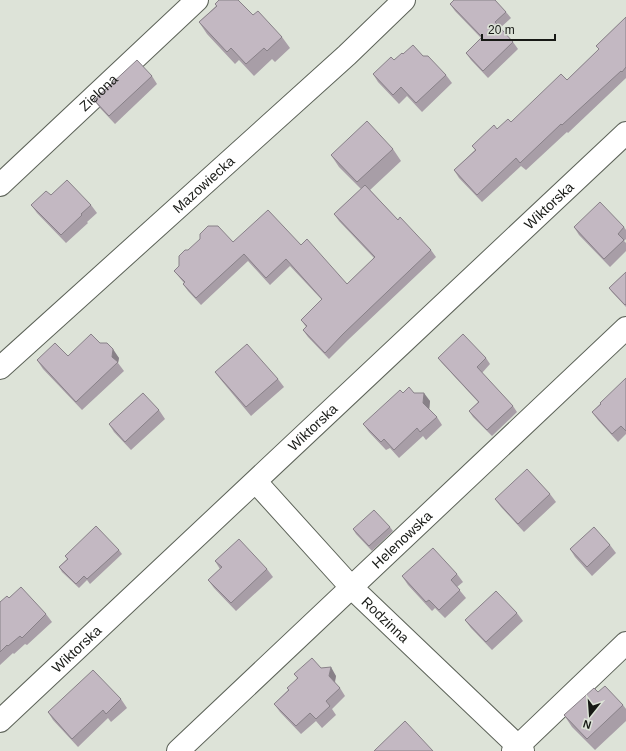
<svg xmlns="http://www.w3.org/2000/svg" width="626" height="751" viewBox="0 0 626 751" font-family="Helvetica,sans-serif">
	<rect width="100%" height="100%" fill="#dde3d8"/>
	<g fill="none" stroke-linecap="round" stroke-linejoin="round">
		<defs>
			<g id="street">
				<path id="s1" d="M0 185 197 0"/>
				<path id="s2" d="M0 368 347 55 404 0"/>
				<path id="s3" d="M256 482 351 587 523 751"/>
				<path id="s4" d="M0 721 626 133"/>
				<path id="s5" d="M178 751 626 328"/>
				<path d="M513 751 626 643"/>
			</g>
		</defs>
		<!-- street casing -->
		<use href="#street" stroke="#5c6258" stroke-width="24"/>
		<!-- street -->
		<use href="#street" stroke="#fff" stroke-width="22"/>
	</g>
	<!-- wall -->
	<path fill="#a89ea7" d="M215 4 253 15 282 37 290 48 275 62 272 59 254 76 239 60 235 64 207 34 199 22 216 6Z
		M450 4 506 12 511 18 500 28 513 42 518 49 488 78 471 60 466 53 481 38 455 11Z
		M626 17V78L568 133 567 132 526 170 521 166 482 202 459 178 454 170 475 150 472 146 497 129 511 122 567 80 599 49 596 46Z
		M403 54 423 56 446 75 452 83 422 112 407 96 399 104 378 82 373 74Z
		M152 76 157 84 115 124 100 108 94 100Z
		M393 149 401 161 370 190 398 220 431 250 436 257 348 340 329 359 308 337 303 330 306 327 301 320 322 300 290 266 270 285 248 261 201 305 188 291 183 284 184 283 174 271 179 266 188 250 233 242 301 245 347 284 374 258 339 221 334 214 361 189 339 167 331 155Z
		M51 195 91 205 97 213 87 222 88 223 66 243 37 213 31 205Z
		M574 227H624L626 230V239L624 241 626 243V251L610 267 579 235Z
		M626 272V307L612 292 609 288Z
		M100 343 119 358 118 363 124 371 82 410 43 369 37 360 68 356Z
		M438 358H486L490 364 482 373 513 406 517 412 492 436 473 417 469 411 478 402 442 363Z
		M215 372 278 379 284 387 251 416 221 380Z
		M626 378V434L618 442 598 420 592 412Z
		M403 393H414L430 401 429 409 437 417 442 425 426 440 423 436 399 458 390 448 386 450 369 432 363 424Z
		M159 410 165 419 131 450 114 432 109 424Z
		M550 494 556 502 524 532 501 507 495 499Z
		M390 527 393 531 372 551 356 534 353 529Z
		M610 545 616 553 592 576 575 557 570 549Z
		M119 550 122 554 90 584 87 580 79 588 62 572 59 567 67 559 65 556Z
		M215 561 267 569 273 577 236 611 214 588 208 580 220 569Z
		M457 574 463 582 457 587 466 598 445 618 435 608 432 611 408 585 402 576Z
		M9 598 46 614 52 622 27 645 25 644 14 654 13 653 0 665V602Z
		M517 613 523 621 492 650 471 628 465 620Z
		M321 668 336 676 335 683 340 688 345 696 332 709 336 715 322 728 316 721 301 734 280 712 274 704 288 690 297 678 294 674Z
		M598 692 623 705 626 709V721L595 750 572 727 564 715Z
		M121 699 127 708 111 722 108 718 78 747 53 720 48 712Z"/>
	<!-- shaded-wall -->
	<path fill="#888188" d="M113 349 119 358 118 363 112 357Z
		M424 393 430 401 429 411 423 403Z
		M331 667 336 676 334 684 329 676Z"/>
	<!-- building -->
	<path fill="#c3b8c2" stroke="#888188" d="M219 0H238L253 15 258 11 282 37 267 51 264 48 246 64 231 48 227 52 199 22 217 6 215 4Z
		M454 0H495L506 12 495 22 513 42 483 71 466 53 482 37 450 4Z
		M626 17V67L622 72 621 71 562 125 561 124 520 163 516 158 477 195 454 170 476 150 472 146 494 125 497 129 508 119 511 122 561 74 567 80 599 49 596 46Z
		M413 45 423 56H428L446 75 416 103 401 87 393 95 373 74 391 57 394 60 402 53 403 54Z
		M137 60 152 76 109 116 94 100Z
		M367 121 393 149 357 182 331 155Z
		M67 180 91 205 81 214 82 215 61 235 31 205 46 191 51 195Z
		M365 185 398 220 400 217 431 250 343 334 325 353 303 330 307 326 301 320 322 299 286 259 266 278 244 254 196 298 183 284 185 282 174 271 179 266V256L185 250H188L200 239V234L208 226H218L233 242 268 210 301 245 307 239 347 284 375 257 334 214Z
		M600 202 624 227 618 234 624 240 604 259 574 227Z
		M626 272V304L625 305 609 288Z
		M91 334 100 343H107L113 349 112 357 118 362 76 402 37 360 55 343 68 356Z
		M463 334 486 358 477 367 513 406 487 430 469 411 479 402 438 358Z
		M247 344 278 379 246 407 215 372Z
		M626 378V431L621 426 612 434 592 412 601 404 600 403Z
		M409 387 414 393H424L423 403 437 417 420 432 417 428 394 450 384 439 381 442 363 424 400 390 403 393Z
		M143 393 159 410 125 442 109 424Z
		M527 469 550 494 518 524 495 499Z
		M374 510 390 527 369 546 353 529Z
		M96 526 119 550 87 579 84 576 76 584 59 567 68 559 65 556Z
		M594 527 610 545 587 567 570 549Z
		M239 539 267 569 231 603 208 580 222 567 215 561Z
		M433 548 457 574 451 580 460 590 439 610 429 600 426 602 402 576Z
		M21 587 46 614 22 638 20 636 8 646 7 645 0 652V602L7 596 9 598Z
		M496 591 517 613 486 642 465 620Z
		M312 658 321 668 331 667 329 676 340 688 326 701 330 706 316 719 310 713 296 726 274 704 289 690 287 688 298 678 294 674Z
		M93 670 121 699 106 714 103 710 72 739 48 712Z
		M605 686 623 705 587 739 564 715 594 688 598 692Z
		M405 721 433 751H374Z"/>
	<g text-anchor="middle" stroke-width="3" stroke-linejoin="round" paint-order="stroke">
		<!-- street labels -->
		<g font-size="14" fill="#171915" stroke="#dde3d8">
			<text dy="5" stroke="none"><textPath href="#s1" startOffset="135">Zielona</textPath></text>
			<text dy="5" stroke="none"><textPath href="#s2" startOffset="274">Mazowiecka</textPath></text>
			<text dy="5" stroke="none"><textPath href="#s4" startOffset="753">Wiktorska</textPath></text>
			<text dy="5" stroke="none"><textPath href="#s4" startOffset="429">Wiktorska</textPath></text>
			<text dy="5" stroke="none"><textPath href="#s5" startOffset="308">Helenowska</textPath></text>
			<text dy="5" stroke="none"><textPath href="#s3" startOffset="189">Rodzinna</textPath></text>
			<text dy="5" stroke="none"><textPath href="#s4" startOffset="105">Wiktorska</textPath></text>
		</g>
	</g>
	<!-- north arrow -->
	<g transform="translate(590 715) rotate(197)" stroke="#dde3d8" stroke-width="3" paint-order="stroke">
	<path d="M0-3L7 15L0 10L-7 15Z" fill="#171915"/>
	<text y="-6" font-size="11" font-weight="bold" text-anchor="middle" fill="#171915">N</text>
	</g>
	<!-- scale -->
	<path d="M482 34v6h73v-6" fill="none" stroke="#171915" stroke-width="2"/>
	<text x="488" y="34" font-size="12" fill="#171915" stroke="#dde3d8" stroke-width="3" paint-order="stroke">20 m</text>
</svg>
